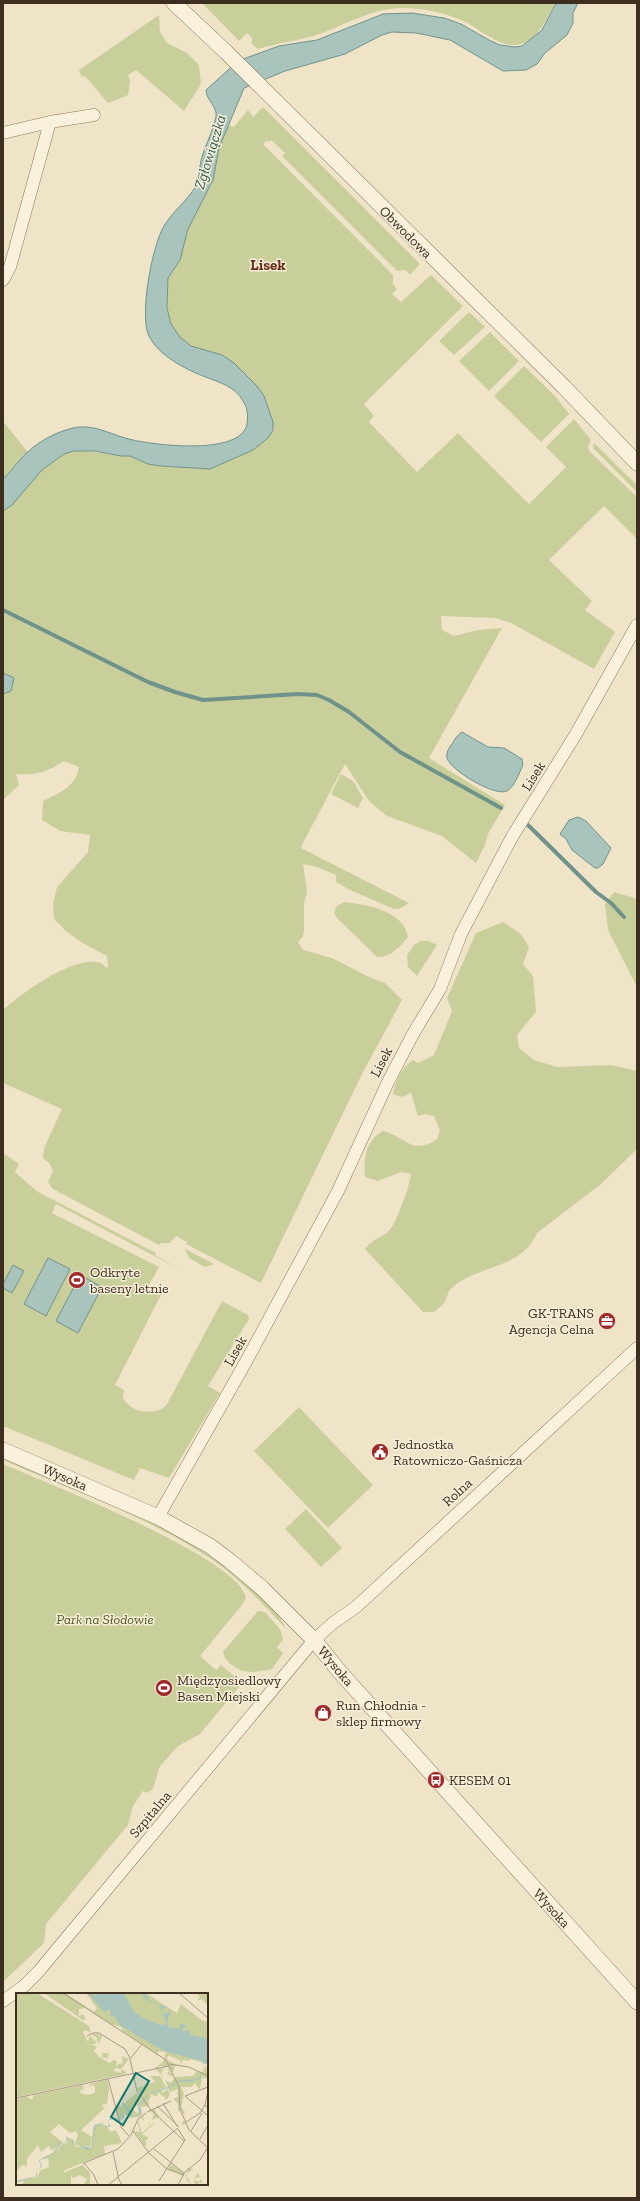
<svg xmlns="http://www.w3.org/2000/svg" width="640" height="2201" viewBox="0 0 640 2201" font-family="'Zilla Slab',serif">
	<rect width="100%" height="100%" fill="#f0e4c8"/>
	<!-- green -->
	<path fill="#c9cf9b" d="M202 3H555C547 18 539 38 521 44 500 50 480 28 463 21 446 13 422 8 403 8 371 8 344 26 314 36 296 41 277 43 258 49L252 44V38L247 33 239 41Z
		M159 15 160 32 167 43 187 53 199 65 201 84 184 111 136 70 128 75 130 82 128 95 108 103 85 76 82 77 79 70Z
		M263 107 420 264 410 275 406 270 397 271 282 156 285 153 271 140 269 142 267 140 263 144 393 275V284L397 289 392 294 401 302 431 275 463 306 364 404 374 416 369 422 417 472 458 433 529 504 566 467 546 447 574 419 591 440 588 447 590 452 637 497V539L604 506 549 560 592 601 585 610 615 632 594 669 511 623 495 618 441 616 442 630 454 636 478 630 502 628 429 758 505 805 488 834 485 845 476 863 442 836 387 816 369 801 345 764 304 841 301 848 409 903 399 909H394L348 889 336 882V875L317 867 303 864 307 892 304 903V929L303 936 298 942 303 950 332 958 371 978 385 983 402 1000 362 1074 261 1283 186 1244 187 1242 176 1236 170 1243H161L159 1245 53 1189 48 1182 53 1171 50 1164 43 1158 44 1148 62 1109 3 1083V1010C22 993 74 954 101 963 103 964 106 967 108 969L107 956 84 944 66 931 54 919 53 904 57 887 88 852 90 835 60 831 42 820 43 801C60 793 76 786 79 767L64 761C45 773 38 775 16 774L19 785 3 800V421L42 470 64 454 82 450 121 456H130L148 464 202 469 226 462 253 450 264 395 247 375 222 355 191 346 180 337 175 333 168 316 167 293 168 278 182 250 188 229 197 207 213 180 219 148 228 125 234 127 248 110 253 117Z
		M469 312 485 327 454 355 439 341Z
		M490 332 519 361 489 391 459 361Z
		M524 366 555 396 569 414 541 442 494 396Z
		M594 443 637 485V492L593 448Z
		M341 774 353 781 363 798 358 808 331 794Z
		M614 892 634 898 637 900V987L608 930 605 904Z
		M344 902C366 904 404 911 408 937 400 947 390 958 377 957L337 918 334 913 336 907Z
		M503 922 521 934 529 947 523 964 533 976 536 1012 517 1035 519 1048 534 1060 557 1067 612 1065 637 1071V1149L601 1184 537 1233C521 1270 478 1264 452 1288 448 1291 447 1297 445 1302 442 1306 437 1309 434 1312H423L365 1249C371 1240 380 1238 388 1232 396 1225 410 1185 411 1174L401 1172 378 1181 365 1177C363 1159 366 1140 383 1131 407 1137 412 1156 437 1139L440 1130 434 1116 425 1114 418 1116 411 1093 401 1097 393 1094C396 1080 401 1068 413 1060L418 1063 434 1055 452 1011 447 998 476 933Z
		M421 941H428L437 945 417 976 408 967 407 955 414 945Z
		M3 1153 19 1164 15 1172 38 1192 156 1253 155 1255 179 1269 56 1204 52 1213 159 1267 148 1287 159 1293 165 1287 115 1385 124 1390 123 1398C131 1413 154 1416 166 1406L222 1301 248 1315 249 1319 208 1386 220 1393 169 1478 140 1468 134 1480 3 1426Z
		M185 1249 214 1264 205 1267 189 1258Z
		M299 1407 373 1485 328 1528 254 1451Z
		M3 1458C90 1496 185 1526 255 1592 267 1603 280 1614 286 1629 263 1604 239 1578 211 1559 147 1516 73 1491 3 1460Z
		M3 1464C42 1481 242 1559 246 1598L242 1605 200 1656 216 1670 221 1665 239 1680 240 1686 200 1734 178 1746 160 1766 153 1789 147 1793 143 1791 133 1806 128 1825 46 1924 44 1943 3 1982Z
		M306 1509 342 1548 321 1567 285 1529Z
		M258 1611 265 1612 280 1629 283 1640 277 1647 283 1653 282 1655 272 1669C256 1672 244 1675 232 1665 227 1661 224 1658 223 1652Z"/>
	<!-- water -->
	<path fill="#a9c4bc" stroke="#6f938a" d="M556 3H578L573 13V23L567 35 545 53 537 64 526 70 503 71 450 40 416 33 392 32 382 35 345 54 285 71 244 88 219 148 213 180 188 229 180 260 168 278 167 308 171 324 180 337 191 346 222 355 234 363 257 386 264 396 273 422V430L268 438 253 450 210 469 161 466 148 464 130 456H121L95 451H74L64 454 42 470 12 505 3 511V479C10 473 14 466 21 459 33 444 55 432 73 428 94 423 113 436 133 440 155 445 241 456 247 424 248 416 248 408 243 401 235 386 218 382 203 376 185 369 158 355 149 336 139 316 152 246 164 226 172 212 187 201 196 186 199 180 199 173 200 166 202 150 213 133 216 117 218 107 206 100 206 90L238 61 279 46 317 40 383 14 412 13 444 18 461 24 489 40 500 45 515 47 522 46 542 30Z
		M3 673 14 678 11 691 3 694Z
		M462 732 488 747 504 748 522 759 523 765C519 773 515 786 507 791 495 797 450 770 447 758 446 752 449 748 452 744 455 739 457 735 462 732Z
		M578 817 586 821 611 848 603 864 598 868H595L572 850 566 839 560 834 569 820Z
		M48 1258 70 1269 46 1316 24 1304Z
		M13 1265 24 1271 12 1293 3 1288V1284Z
		M80 1275 102 1287 78 1333 56 1321Z"/>
	<g fill="none" stroke-linecap="round" stroke-linejoin="round">
		<!-- stream -->
		<path stroke="#6f938a" stroke-width="4" d="M3 610 148 682 175 692 203 700 298 694 317 695 329 700 349 712 400 752 501 808
			M528 825 596 892 611 903 624 917"/>
		<defs>
			<path id="minor" d="M50 122 94 115
				M3 133 50 122 10 267 3 280
				M158 1517 248 1358 338 1191 388 1082 413 1034 440 989 461 934 512 837 576 734 637 625
				M3 2001 23 1987 39 1971 314 1640 333 1623 356 1607 637 1348"/>
			<path id="tertiary" d="M174 3 226 52 564 387 637 463
				M3 1450 158 1517 210 1546 230 1561 262 1588 314 1640 339 1671 637 2002"/>
		</defs>
		<!-- minor casing -->
		<use href="#minor" stroke="#8d765c" stroke-width="13"/>
		<!-- tertiary casing -->
		<use href="#tertiary" stroke="#8d765c" stroke-width="16"/>
		<!-- minor -->
		<use href="#minor" stroke="#faf1dc" stroke-width="12"/>
		<!-- tertiary -->
		<use href="#tertiary" stroke="#faf1dc" stroke-width="15"/>
	</g>
	<!-- icons -->
	<defs>
		<symbol id="stadium-disc" viewBox="-11 -11 22 22"><circle r="9.5" fill="#9e2a2b" stroke="#f7eed8"/><path d="M0-5a6.5 5 0 1 0 0 10a6.5 5 0 1 0 0-10ZM-3.5-1.8h7v3.6h-7Z" fill="#fff"/></symbol>
		<symbol id="office-disc" viewBox="-11 -11 22 22"><circle r="9.5" fill="#9e2a2b" stroke="#f7eed8"/><path d="M-6-3h4V-5.5h4V-3h4V5H-6ZM-1-4.5V-3h2v-1.5ZM-6 0V1H6V0Z" fill="#fff"/></symbol>
		<symbol id="civic-disc" viewBox="-11 -11 22 22"><circle r="9.5" fill="#9e2a2b" stroke="#f7eed8"/><path d="M-.6-6.5H3V-4.5H.6V-3L4-1V1h2V6H-6V1h2V-1L-.6-3ZM-1.2 2.5V6h2.4V2.5Z" fill="#fff"/></symbol>
		<symbol id="shop-disc" viewBox="-11 -11 22 22"><circle r="9.5" fill="#9e2a2b" stroke="#f7eed8"/><path d="M-5-2.5h2.3a2.7 3.5 0 0 1 5.4 0H5L5.5 6h-11ZM-1.5-2.5h3a1.5 2.3 0 0 0-3 0Z" fill="#fff"/></symbol>
		<symbol id="bus-disc" viewBox="-11 -11 22 22"><circle r="9.5" fill="#9e2a2b" stroke="#f7eed8"/><path d="M-5-6H5V4H4V6H2V4H-2V6H-4V4H-5ZM-3.5-4V0h7V-4ZM-3.5 1.2v1.5H-2V1.2ZM2 1.2v1.5H3.5V1.2Z" fill="#fff"/></symbol>
	</defs>
	<g fill-rule="evenodd">
		<use href="#stadium-disc" x="67" y="1270" width="20" height="20"/>
		<use href="#office-disc" x="597" y="1311" width="20" height="20"/>
		<use href="#civic-disc" x="370" y="1442" width="20" height="20"/>
		<use href="#stadium-disc" x="154" y="1678" width="20" height="20"/>
		<use href="#shop-disc" x="313" y="1703" width="20" height="20"/>
		<use href="#bus-disc" x="426" y="1770" width="20" height="20"/>
	</g>
	<g text-anchor="middle" stroke-width="3" stroke-linejoin="round" paint-order="stroke">
		<!-- street labels -->
		<g font-size="14" fill="#3d2e20" stroke="#f7eed8">
			<text transform="translate(406 232) rotate(45)" y="5">Obwodowa</text>
			<text transform="translate(533 776) rotate(-58)" y="5">Lisek</text>
			<text transform="translate(381 1062) rotate(-63)" y="5">Lisek</text>
			<text transform="translate(235 1351) rotate(-61)" y="5">Lisek</text>
			<text transform="translate(65 1477) rotate(23)" y="5">Wysoka</text>
			<text transform="translate(457 1492) rotate(-42)" y="5">Rolna</text>
			<text transform="translate(336 1666) rotate(50)" y="5">Wysoka</text>
			<text transform="translate(150 1814) rotate(-50)" y="5">Szpitalna</text>
			<text transform="translate(552 1908) rotate(48)" y="5">Wysoka</text>
		</g>
		<!-- poi labels -->
		<g font-size="14" fill="#3d2e20" stroke="#f7eed8" text-anchor="start">
			<text x="90" y="1277">Odkryte<tspan x="90" dy="16">baseny letnie</tspan></text>
			<text x="594" y="1318" text-anchor="end">GK-TRANS<tspan x="594" dy="16">Agencja Celna</tspan></text>
			<text x="393" y="1449">Jednostka<tspan x="393" dy="16">Ratowniczo-Gaśnicza</tspan></text>
			<text x="177" y="1685">Międzyosiedlowy<tspan x="177" dy="16">Basen Miejski</tspan></text>
			<text x="336" y="1710">Run Chłodnia -<tspan x="336" dy="16">sklep firmowy</tspan></text>
			<text x="449" y="1785">KESEM 01</text>
		</g>
		<!-- park labels -->
		<g font-size="14" font-style="italic" fill="#4d5a26" stroke="#f7eed8">
			<text x="105" y="1624">Park na Słodowie</text>
		</g>
		<!-- water labels -->
		<g font-size="15" font-style="italic" fill="#2f5d5a" stroke="#f7eed8">
			<text transform="translate(210 152) rotate(-73)" y="5">Zgłowiączka</text>
		</g>
		<!-- neighbourhood labels -->
		<g font-size="15" font-weight="bold" fill="#6b2e1e" stroke="#f7eed8">
			<text x="268" y="270">Lisek</text>
		</g>
	</g>
	<!-- overview -->
	<g transform="translate(16 1993)">
		<rect width="192" height="192" fill="#f0e4c8"/>
		<path d="M0 0H21L73 33 75 40 70 37 67 39 72 49 74 42 77 46 78 45 77 50 79 46 80 50 81 45 75 41H83V45L84 41 86 43 83 51 81 47 80 51H75L81 54 78 58 85 66 87 60H91L89 65 91 60 93 61 91 66 87 64 86 66 94 70 97 67 101 68 100 74 102 71 107 70 106 63 113 66 105 76 99 75 98 78 105 80V76L109 78V74L110 81 0 104ZM28 0H49L78 19 81 15 70 0H130L161 20 165 11 185 27 192 29V71L174 66 173 68 167 67 164 72 165 68 152 62 151 67 162 72 159 73 157 80 156 78 153 79 157 81 156 84 151 80 153 78H156L152 77 153 74 143 73 144 78V75L148 77 145 79 148 85 139 75 147 69 150 59 146 58 147 60 143 58 141 61 146 64 143 63 106 38 108 39 105 34 96 31 105 38 48 1 69 15 63 16V23L67 21 70 27H67ZM180 0H192V13L186 6 181 8 184 4ZM192 73 190 75 192 76V85H186L184 97 179 90 175 94H165L168 101 165 114 171 121 168 119 169 123 166 119 170 131 167 132 166 130 167 128 170 130 164 117 162 119 164 123 162 119V110L157 106 163 103 160 99 162 100V96L154 99 149 87 155 90 159 84 177 83 181 78 187 79 189 74ZM128 83H144L150 94 135 99 128 108 121 95 139 89 134 83ZM91 86 93 96 91 111 85 112 89 115 65 137 76 144 74 154 58 152 62 142 60 138 54 140 43 131 34 139 46 149 36 158 33 153 25 159 22 152 11 166V173L6 172 0 178V106L10 103 16 107 18 102 67 92 68 97 65 96 64 100 71 102 79 100V93L72 92ZM152 96 155 107 153 102 151 107 142 99 141 104 135 101 134 104 137 103 133 106V113L123 114 135 100 146 97V100ZM121 100 127 108 122 113 117 112 115 116 122 120 121 122 125 117 126 121 123 124 112 125 114 123 107 120V124L103 126 100 113H105L108 109 110 112V108ZM138 115 143 124 136 127 139 131 126 141 133 145 129 148 131 152 129 153 118 138 124 139 121 129 122 127 127 123 128 128 125 125 122 128 126 140 134 133 132 128 135 133 138 131 136 127 138 120 135 118 128 123ZM84 131 91 133 94 139 100 137 106 150 88 153 89 161 68 169 69 173 66 170 49 177 47 180 66 172 74 179V192H67L71 186 64 182 57 185 55 182V192H6L9 186 21 184 25 177 33 174 32 165 29 166 26 165 36 161 44 151 40 159 46 151 52 150 50 145 57 147 58 153 75 156 78 133ZM155 171 168 180V183L172 180 171 175 177 176 179 182 177 176 170 182 171 183V185L173 186V189H177L179 191 178 185 182 180 184 184 179 185V187L183 189 185 186 187 192 184 189 181 192 177 189 173 190 170 186 171 183H167L152 176Z" fill="#c9cf9b"/>
		<path d="M72 0 80 3 79 0H108L117 18 127 25 145 32 151 31 143 12 130 7 125 0H129L133 7 151 15H147V20H153L152 16 155 18 152 25V34L163 36 165 30 170 33V35H166L167 32 165 38 172 37 175 42 191 45 192 71 187 70 188 75 184 86 174 89 163 88 153 95 133 101 130 107 123 113 125 115V120L123 123 111 122 108 120V124L104 128 100 127 97 125 95 127H93L92 129 94 132V134L87 133 86 131 82 133H79L80 136 78 138 77 150 75 156 71 157 62 152 58 153 56 150 57 147 50 145 52 147V149L45 151 37 161 30 165 24 167 26 174 21 177V183L3 189 0 188 20 183 21 177 25 174 23 167 37 160 44 150 51 149 50 144 58 147V153L62 152 75 155 78 132 87 130V133H93L92 129V127L98 124 104 127 107 120 123 123 122 112 135 99 152 94 163 87 182 86 188 76 186 68 148 58 105 33 98 23 95 24 94 16 88 19Z" fill="#a9c4bc"/>
		<path fill="none" stroke="#a9c4bc" stroke-width="2" d="M107 110 116 122"/>
		<path fill="none" stroke="#a89b85" stroke-width="1" d="M47 0 150 67 163 94 164 116 173 137 192 155M163 0 192 25M71 43 77 40H83L109 56 114 65M126 51 114 66 121 98 135 117M153 71 173 74 192 83M92 86 105 134 113 143M192 98 189 112 192 115M169 103 191 122M169 103 192 94M0 105 153 73M147 110 161 133M141 113 163 134M134 116 168 148M131 119 155 108M170 129 184 120 189 112M117 138 133 160 143 169 151 176 168 182M175 138 186 120M184 146 192 132M138 156 168 180M97 159 103 187 106 192M143 188 169 147 162 136M82 192 78 182 68 170 102 156 115 142 122 126 130 120M92 192 162 135M162 192 169 179 184 167 192 154"/>
		<path fill="#0f766e" fill-opacity="0.15" stroke="#0f766e" stroke-width="2" d="M120 80 133 88 107 132 95 124Z"/>
		<rect width="192" height="192" fill="none" stroke="#3d2e20" stroke-width="2"/>
	</g>
	<!-- border -->
	<rect width="640" height="2201" fill="none" stroke="#3d2e20" stroke-width="8"/>
</svg>
